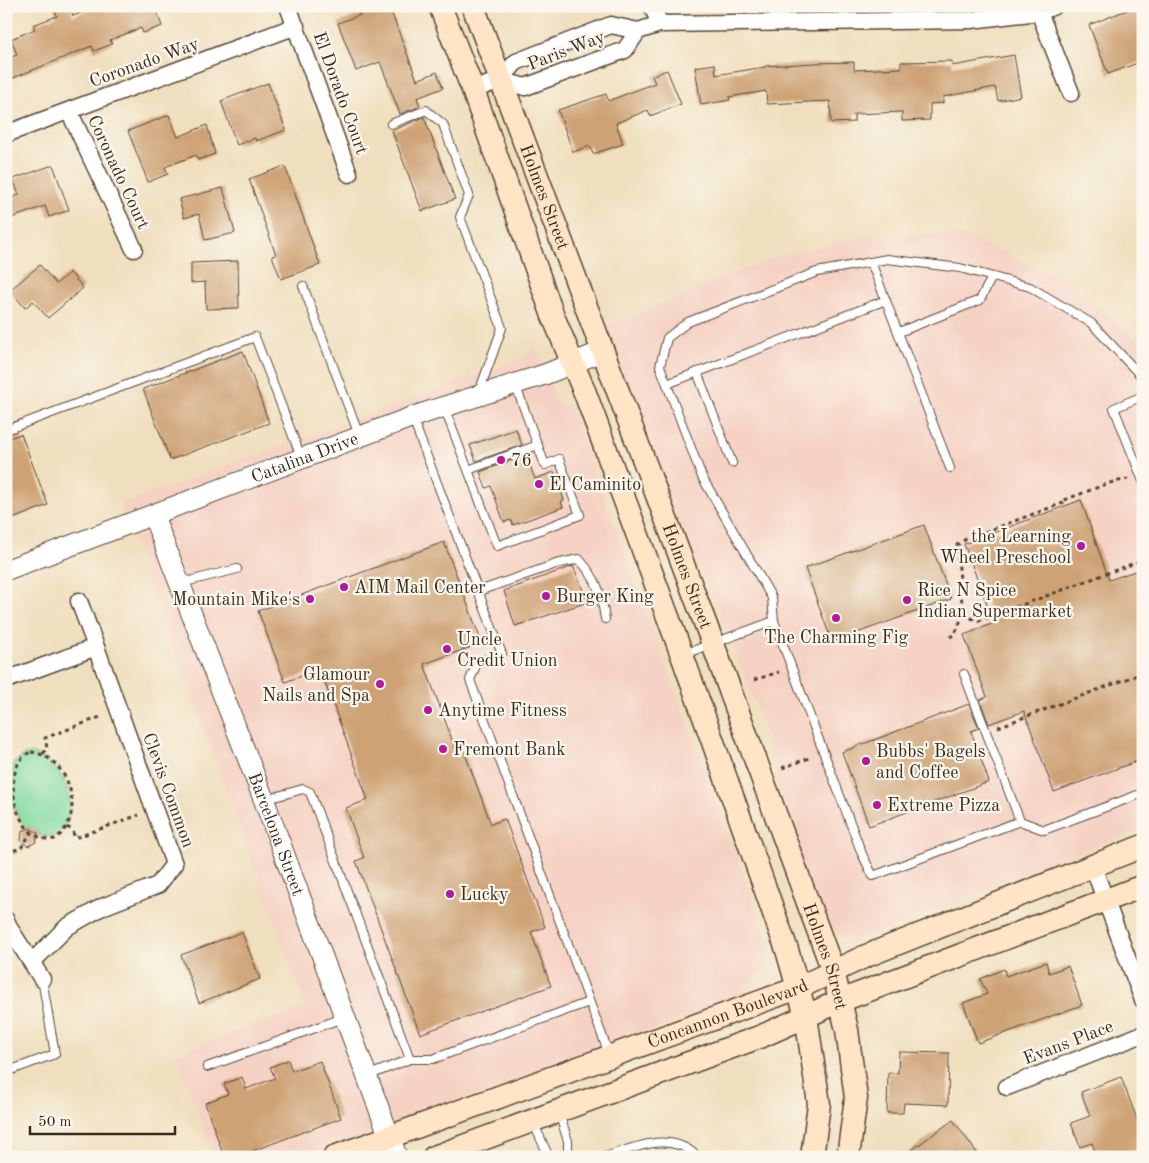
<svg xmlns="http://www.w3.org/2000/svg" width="1149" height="1163" viewBox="0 0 1149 1163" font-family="'Old Standard TT',serif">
	<rect width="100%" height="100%" fill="#fbf7ec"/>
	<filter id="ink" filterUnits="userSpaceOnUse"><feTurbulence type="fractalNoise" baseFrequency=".02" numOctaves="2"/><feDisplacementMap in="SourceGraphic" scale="10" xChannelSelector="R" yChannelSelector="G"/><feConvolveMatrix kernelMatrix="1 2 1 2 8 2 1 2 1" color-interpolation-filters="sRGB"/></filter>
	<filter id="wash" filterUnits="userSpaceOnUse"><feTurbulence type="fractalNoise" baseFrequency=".0096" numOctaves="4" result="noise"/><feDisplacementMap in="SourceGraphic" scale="20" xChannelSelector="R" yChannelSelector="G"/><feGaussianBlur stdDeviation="1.12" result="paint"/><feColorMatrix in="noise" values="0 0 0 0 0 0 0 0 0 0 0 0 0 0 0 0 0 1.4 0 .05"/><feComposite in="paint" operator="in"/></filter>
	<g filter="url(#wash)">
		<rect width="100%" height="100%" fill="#f0dfbe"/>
		<!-- built -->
		<path fill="#f5d2c3" d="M875 234 964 235 1063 279 1143 344V828L1006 881 883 931 853 940 833 933 826 925 783 811 768 739 718 606 680 533 604 328 773 257Z
			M536 348 556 400 571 409 764 930 767 949 766 967 748 988 732 1000 307 1157H213L177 1053 306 1006 120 504 462 381 520 359Z"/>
		<!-- green -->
		<path fill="#80daa0" stroke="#5e825f" d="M32 754C57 759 76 792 69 816 66 825 61 830 55 836H39L36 830 31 827 26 828 12 805 9 779 13 776 12 765 24 755Z"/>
		<g id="blocks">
			<!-- building -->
			<path fill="#cea274" d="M53 6H70L73 16 99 6H155L162 26 143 33 141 28 110 40 112 44 94 51 92 46 6 81V59L17 55 11 39 35 29 33 25 57 16Z
				M357 6H389L417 80 437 72 443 88 417 98 420 106 400 114 380 62 356 71 338 23 360 15Z
				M1137 6H1143V61L1108 74 1089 25Z
				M1014 55 1021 96 998 101 995 87 943 97V103L930 104V120L902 121V112L854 114V122L831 123 830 101 767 104 766 91 729 97 730 100 701 105 695 67 715 64 716 75 765 67V66L816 63 854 62V70L901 68V62L952 61V66Z
				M667 70 681 104 650 116 648 110 616 123 623 144 593 154 590 146 573 152 558 110 606 94 608 101 655 83 652 76Z
				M268 83 286 130 256 141 255 138 237 145 221 101Z
				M169 115 178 137 207 125 215 154 198 160 196 155 165 167 168 174 148 182 128 131Z
				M424 117 455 199 422 211 392 131Z
				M53 165 69 210 49 217 45 206 6 220V200L19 195 13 179Z
				M285 166 320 265 281 279 272 256 276 255 249 179Z
				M223 188 235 233 205 240 199 214 184 218 179 199Z
				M238 261 239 308 206 309 205 282 191 283V263Z
				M40 265 56 284 70 272 83 288 48 318 33 301 25 308 10 290Z
				M243 351 269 423 170 460 143 389Z
				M516 429 522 445 476 461 470 445Z
				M21 434 48 505 10 520 6 511V439Z
				M526 455 535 479 554 472 564 500 561 502 563 507 513 525 511 520 504 522 491 486 486 488 480 472Z
				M1081 500 1109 580 1138 570 1143 583V759L1054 792 1024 711 989 724 980 700 987 697 964 635 994 623 964 544Z
				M924 525 951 599 832 642 805 568Z
				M444 542 482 643 424 664 457 753 464 751 491 824 505 819 545 927 531 932 551 986 420 1034 356 861 364 858 346 808 368 800 320 669 285 682 258 611Z
				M573 566 588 602 515 626 504 591Z
				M969 704 979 728 971 731 989 782 869 826 842 752Z
				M30 828 38 833 36 842 28 846 21 841 22 831Z
				M242 932 260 979 199 1003 181 955Z
				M1046 962 1049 973 1068 966 1082 1005 978 1043 963 1003 987 994 980 979 1004 969 1006 976Z
				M899 1052 949 1053 948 1105 904 1103 903 1113H887L888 1073H898Z
				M288 1060 292 1071 320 1061 341 1118 236 1157H224L205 1103 228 1094 224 1084 242 1077 246 1089 275 1078 270 1067Z
				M1121 1077 1143 1135V1157H1097L1092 1143 1080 1147 1071 1123 1090 1116 1081 1092Z
				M953 1120 980 1157H902Z"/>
		</g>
	</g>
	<g filter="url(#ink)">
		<use href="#blocks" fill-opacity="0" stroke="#564536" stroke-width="1"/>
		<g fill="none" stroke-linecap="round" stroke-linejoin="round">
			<defs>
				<path id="service" d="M391 124 426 110 443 124 469 195 460 217 502 328 479 392
					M871 262 950 468
					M303 286 359 435
					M899 332 980 300 992 277
					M697 372 732 463
					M667 384 886 300
					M1143 396 1114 408 1143 481
					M444 407 497 546 580 515 559 459 545 465 515 384
					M412 417 502 654 477 663 470 680 609 1054
					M6 430 255 337 301 457
					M468 470 538 445
					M181 583 237 569
					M479 591 556 564 579 559C597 579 601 592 605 619
					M774 621 862 854 873 876 1020 821 1044 830 1143 793
					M684 654 774 621 772 598 702 477 660 366 667 338 688 322 817 272 887 259 960 268 1030 287 1091 323 1143 378
					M964 674 1020 821
					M264 800 303 789 310 792 410 1059
					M207 1067 343 1018
					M6 1072 55 1054 42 979
					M367 1076 410 1059H433L589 1002
					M559 1113 568 1141V1157
					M533 1122 549 1157
					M605 1157C637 1147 670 1130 698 1157"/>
				<path id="minor" d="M288 6 349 174
					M652 6 660 24
					M1039 12 1071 93
					M500 80 525 87 625 50 638 31
					M473 90 500 80 516 62 611 25 638 31 660 24 971 20 1039 12 1054 6
					M69 111 134 249
					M6 134 296 26
					M79 601 96 647
					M6 680 96 647 174 864 158 885 102 907 67 927 32 962
					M1092 864 1143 1000
					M6 920 10 929 42 979
					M1007 1087 1143 1034"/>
				<g id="tertiary">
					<path id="s1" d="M153 515 264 800 397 1157"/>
					<path id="s2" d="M6 570 412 417 546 374 603 351"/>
				</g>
				<g id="secondary">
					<path d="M440 6 473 90 553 316 585 393 682 655 787 950 806 1016 819 1104 812 1157"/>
					<path id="s3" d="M473 6 713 644 833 971 847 1030 856 1098 848 1157"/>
					<path id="s4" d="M334 1157 798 988 866 956 1143 846"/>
					<path d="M434 1157 762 1036 840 1001 1143 886"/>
				</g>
			</defs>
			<!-- service casing -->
			<use href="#service" stroke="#564536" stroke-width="10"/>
			<!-- minor casing -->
			<use href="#minor" stroke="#564536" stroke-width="19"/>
			<!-- tertiary casing -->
			<use href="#tertiary" stroke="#564536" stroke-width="22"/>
			<!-- secondary casing -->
			<use href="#secondary" stroke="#564536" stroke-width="25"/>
			<!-- path -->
			<path stroke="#564536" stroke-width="3" stroke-dasharray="4 4" stroke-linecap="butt" d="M963 615 979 621 1140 561
				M950 637 955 634 963 615 957 545 966 539 1063 503 1062 501 1109 483 1128 479
				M754 680 779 672
				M998 727 1143 673
				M31 752C69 756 88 816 55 839 11 845 0 762 31 752Z
				M43 754 47 748 45 738 103 716
				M782 768 812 757
				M67 827 72 830 75 838 139 815
				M6 853 21 848 31 833"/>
			<!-- service -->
			<use href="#service" stroke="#fff" stroke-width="8"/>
			<!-- minor -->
			<use href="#minor" stroke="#fff" stroke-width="16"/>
			<!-- tertiary -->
			<use href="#tertiary" stroke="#fff" stroke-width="20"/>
			<!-- secondary -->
			<use href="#secondary" stroke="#ffe4c6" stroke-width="22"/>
		</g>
	</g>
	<!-- markers -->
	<g fill="#b5179e" stroke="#fbf7ec" stroke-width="2">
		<circle cx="501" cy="460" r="5"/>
		<circle cx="539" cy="484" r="5"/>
		<circle cx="1081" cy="546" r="5"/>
		<circle cx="344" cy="587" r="5"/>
		<circle cx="546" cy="596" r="5"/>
		<circle cx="310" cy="599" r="5"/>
		<circle cx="907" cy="600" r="5"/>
		<circle cx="836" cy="618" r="5"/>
		<circle cx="447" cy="649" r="5"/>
		<circle cx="380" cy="684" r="5"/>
		<circle cx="428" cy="710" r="5"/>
		<circle cx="443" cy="749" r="5"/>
		<circle cx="866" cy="761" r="5"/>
		<circle cx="877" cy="805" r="5"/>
		<circle cx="450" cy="894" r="5"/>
	</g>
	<g text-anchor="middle" stroke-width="4.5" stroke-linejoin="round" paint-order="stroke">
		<!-- street labels -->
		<g font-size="18" fill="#3b2a1e" stroke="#fbf7ec">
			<text transform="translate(566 50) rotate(-21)" y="6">Paris Way</text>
			<text transform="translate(144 62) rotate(-20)" y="6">Coronado Way</text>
			<text transform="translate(341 93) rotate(70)" y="6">El Dorado Court</text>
			<text transform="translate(119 172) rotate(65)" y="6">Coronado Court</text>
			<text dy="6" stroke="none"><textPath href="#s3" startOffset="204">Holmes Street</textPath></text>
			<text dy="6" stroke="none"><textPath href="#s2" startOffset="319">Catalina Drive</textPath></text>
			<text dy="6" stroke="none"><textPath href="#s3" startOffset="609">Holmes Street</textPath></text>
			<text transform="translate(169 790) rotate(70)" y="6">Clevis Common</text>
			<text dy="6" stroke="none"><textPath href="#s1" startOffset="342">Barcelona Street</textPath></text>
			<text dy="6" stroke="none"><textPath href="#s3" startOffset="1014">Holmes Street</textPath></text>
			<text dy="6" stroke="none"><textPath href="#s4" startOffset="419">Concannon Boulevard</textPath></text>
			<text transform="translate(1068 1042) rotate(-21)" y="6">Evans Place</text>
		</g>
		<!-- poi labels -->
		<g font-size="18" fill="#3b2a1e" stroke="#fbf7ec" text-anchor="start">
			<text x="511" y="466">76</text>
			<text x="549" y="490">El Caminito</text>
			<text x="1071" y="542" text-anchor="end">the Learning<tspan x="1071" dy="21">Wheel Preschool</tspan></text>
			<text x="354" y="593">AIM Mail Center</text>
			<text x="917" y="596">Rice N Spice<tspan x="917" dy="21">Indian Supermarket</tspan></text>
			<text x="556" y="602">Burger King</text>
			<text x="300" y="605" text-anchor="end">Mountain Mike's</text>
			<text x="836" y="643" text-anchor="middle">The Charming Fig</text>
			<text x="457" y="645">Uncle<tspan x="457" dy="21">Credit Union</tspan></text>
			<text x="370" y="680" text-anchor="end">Glamour<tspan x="370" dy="21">Nails and Spa</tspan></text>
			<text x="438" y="716">Anytime Fitness</text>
			<text x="453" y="755">Fremont Bank</text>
			<text x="876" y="757">Bubbs' Bagels<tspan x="876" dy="21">and Coffee</tspan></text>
			<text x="887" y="811">Extreme Pizza</text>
			<text x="460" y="900">Lucky</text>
		</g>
	</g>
	<!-- margin -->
	<rect width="1149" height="1163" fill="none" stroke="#fbf7ec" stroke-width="25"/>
	<!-- scale -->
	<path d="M30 1126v8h145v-8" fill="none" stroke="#3b2a1e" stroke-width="2.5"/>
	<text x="38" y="1126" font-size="15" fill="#3b2a1e" stroke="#fbf7ec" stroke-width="4" paint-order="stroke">50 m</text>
</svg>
